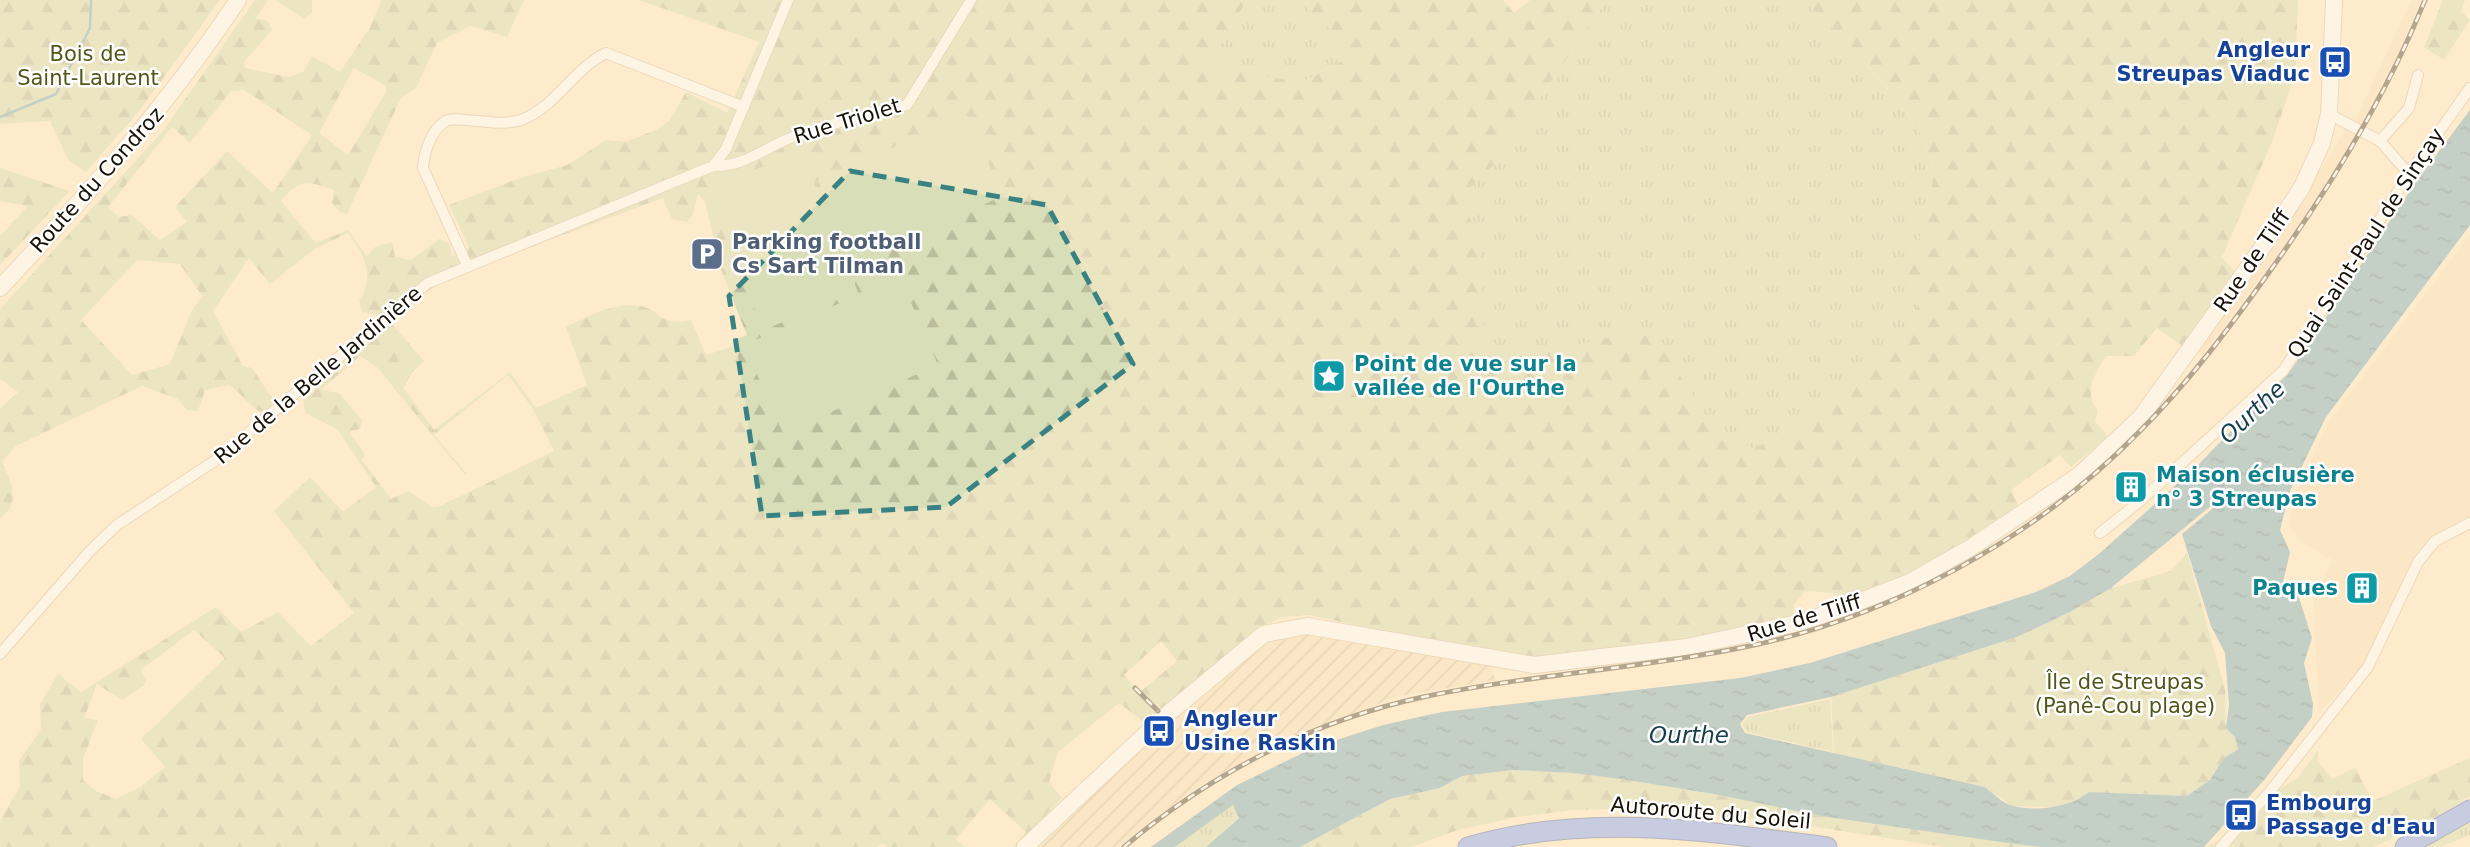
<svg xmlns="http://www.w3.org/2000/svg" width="2470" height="847" viewBox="0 0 2470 847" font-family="'DejaVu Sans',sans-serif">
	<defs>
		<pattern id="industrial-furrows" width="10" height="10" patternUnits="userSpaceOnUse" patternTransform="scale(1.75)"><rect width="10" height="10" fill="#f9e1bc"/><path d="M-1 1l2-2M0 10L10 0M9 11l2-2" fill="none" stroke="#d5c0a0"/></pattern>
		<pattern id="grass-tufts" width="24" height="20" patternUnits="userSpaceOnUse" patternTransform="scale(1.75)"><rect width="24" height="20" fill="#d8deb7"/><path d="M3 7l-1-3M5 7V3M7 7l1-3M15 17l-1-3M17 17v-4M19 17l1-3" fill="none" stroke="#b9bd9c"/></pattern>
		<pattern id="forest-firs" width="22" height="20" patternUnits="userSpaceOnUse" patternTransform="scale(1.75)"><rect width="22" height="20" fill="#d8deb7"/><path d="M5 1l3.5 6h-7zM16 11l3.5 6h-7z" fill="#b9bd9c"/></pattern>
		<pattern id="water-ripples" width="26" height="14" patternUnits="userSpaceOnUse" patternTransform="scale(1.75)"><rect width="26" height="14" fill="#7fadbd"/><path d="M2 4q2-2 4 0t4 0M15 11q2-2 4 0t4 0" fill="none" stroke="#678b98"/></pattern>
	</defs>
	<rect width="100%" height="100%" fill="#feebcc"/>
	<!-- built -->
	<path fill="#f9e1bc" d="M2412 0H2421L2397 56 2357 133 2293 234 2202 355 2197 351 2271 250 2347 127 2349 128 2356 118Z
		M2470 235V516L2419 552 2368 660 2319 712 2313 597 2333 560 2300 542 2288 524 2296 494 2329 421Z"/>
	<!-- industrial -->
	<path fill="url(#industrial-furrows)" d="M1286 630 1488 661 1496 680 1399 696 1272 745 1188 793 1119 847H1038L1090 792 1265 637Z"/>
	<!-- grass -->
	<path fill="url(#grass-tufts)" d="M1247 0H1306V4C1316 16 1343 38 1347 49L1356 53 1302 83 1208 66Z
		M1606 0H1818L1813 8C1844 43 1941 132 1933 179 1929 197 1927 219 1920 236 1915 251 1904 257 1904 274L1921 292 1914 322 1844 396 1807 414 1777 439 1752 448 1717 435 1655 335 1628 333 1486 367 1482 320 1461 196 1498 161Z
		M1830 699 1833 752 1746 732 1742 724 1748 717Z
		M1234 804 1239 817 1206 847H1175Z
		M2470 819V835L2440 847H2425Z"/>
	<!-- forest -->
	<path fill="url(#forest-firs)" fill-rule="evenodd" d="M0 0H220L140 110 86 172 68 160 50 121 0 124Z
		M255 0H268L256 18 268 21 272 30 244 62 245 68 289 77 304 71 312 56 340 72 369 29 382 0H524L507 37 471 26 437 43 416 88 401 98 347 214 340 212 332 203 334 190C307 181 301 178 281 201L316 243 348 230 367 256 375 247 392 242 395 257 411 260 439 239 450 244 452 257 469 248 449 205 520 178 567 165 606 140 625 142 656 130 669 121 686 92 727 113 759 42 639 0H1247L1209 65 1302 83 1356 53 1347 50C1340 28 1310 24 1306 0H1503L1514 13 1530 0H1606L1498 161 1461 196 1479 241 1486 366 1628 333 1655 335 1717 435 1752 448 1777 439 1807 414 1844 396 1913 322 1921 292 1904 274C1904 257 1915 251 1920 236 1927 219 1929 197 1933 179 1941 132 1844 42 1812 7L1818 0H2298L2295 75 2272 142 2222 257 2237 274 2183 346 2157 328 2134 356H2106C2096 373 2082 392 2098 410L2095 421 2108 437 2071 467 2060 455 2011 490 2019 507 1907 579 1840 604 1833 593 1805 591 1794 605 1793 618 1710 641 1535 658 1489 654 1309 615 1282 617 1260 627 1143 728 1145 723 1119 703 1058 752 1049 782 1062 798 1015 847H1013L1026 832 990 799 956 839 965 847H886L882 843 878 847H0V821L20 786 19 761 41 729 40 704 58 674 81 692 216 607 241 632 278 612 311 646 354 613 274 511 310 477 343 512 376 487 338 430 306 413 303 401 386 328 376 315 362 312 359 300C377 276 363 254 348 233L316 248 270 284 249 258 213 311 243 366 252 368 272 398V406L261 412C248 406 242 393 229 385L205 390 198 411 187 410 178 399 142 386 16 446 2 462C11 482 22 503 0 518V409L18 392 0 379V309L162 132ZM354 68 386 86V92L348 155 319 133ZM244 90 312 135 273 193 227 151 175 207 187 222 160 240 132 215 118 217 108 207 172 127 190 143 231 91ZM698 194 705 202 721 270 747 335 732 341 733 346 706 355 691 320C658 327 662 310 640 306 613 302 590 316 566 327L587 385 536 408 510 372 434 430 404 388 411 373 424 361 392 324C427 278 489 263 541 243 582 228 622 213 663 198L672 219 687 222 693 215ZM137 260 180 264 202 296 192 310 170 364 132 375 81 320ZM360 356 377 367 465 475 467 474 434 435 508 375 533 409 554 451 440 506 432 507 408 491 391 499 361 459 365 456C362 445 353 442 350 431L360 429 362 420 339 393 321 390ZM194 630 225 658 141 739 165 767 140 787 116 799 96 791 83 780V759L98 720 84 718 97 684 122 700 143 686 146 680 141 670ZM1161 641 1177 661 1140 692 1124 675Z
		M275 0H312V12L304 19Z
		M2443 0H2465L2461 11 2470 20 2444 60 2424 47Z
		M0 168 70 191 0 265V236L28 206 0 201Z
		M2187 553 2225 689 2226 728 2235 737 2238 750 2223 759 2210 780 2187 796 2089 792 2080 801 2059 807 2012 806 1985 787 1834 753 1831 697 2017 637 2070 612 2111 588 2171 571Z
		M2318 750V761L2332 779 2355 768 2373 801 2470 758V796L2431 820 2374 847H2205L2249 828 2268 801 2281 788 2298 778Z
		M1513 770 1572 773 1621 779 1714 794 1822 816 2042 847H1945L1777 821 1633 809 1573 810 1517 817 1458 830 1411 847H1300L1390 799 1440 788 1462 776Z"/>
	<!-- pitch -->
	<path fill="#d8deb7" d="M967 115 1003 196 854 262 818 180Z
		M801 151 858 292 763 330 706 190Z
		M900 277 938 365 783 433 744 345Z"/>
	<!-- water -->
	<path fill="url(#water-ripples)" fill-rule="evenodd" d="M2470 110V225L2326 417 2290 491 2280 530 2290 552 2283 582 2299 598 2312 638 2304 663 2313 704 2312 717 2265 779 2204 847H2042L2015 844 1821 816 1714 794 1621 779 1572 773 1513 770 1462 776 1440 788 1390 799 1300 847H1206L1239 818 1233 805 1175 847H1151L1237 785 1315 747 1383 725 1442 712 1740 678 1810 663 2036 592 2070 576 2100 553 2195 468 2293 367 2413 186ZM2223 496V500L2182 534 2211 626 2225 653 2229 705 2226 728 2235 737 2238 749 2223 759 2210 780 2187 796 2089 792C2072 807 2035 812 2013 806 2003 804 1993 793 1985 787L1745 733 1740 724 1747 715 1831 697 2017 637 2070 612 2111 588Z"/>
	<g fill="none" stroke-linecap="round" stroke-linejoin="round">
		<!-- stream -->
		<path stroke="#7fadbd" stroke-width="2.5" d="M0 117 56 94 90 28 91 0"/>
		<defs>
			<path id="minor" d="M2329 114 2380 141 2409 174
				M2380 141 2409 108 2418 75
				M713 166C745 167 765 147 793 137 831 124 869 113 907 105L971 0
				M467 265 423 168C424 153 431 129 446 121 460 115 495 128 521 120 555 108 573 69 606 53L744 107
				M2100 533 2139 502 2283 371 2409 174 2470 88
				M0 654 90 551 117 525 213 462 428 283 713 166 726 149 788 0
				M2221 847 2272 789 2368 667 2418 562 2435 541 2470 523"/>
			<path id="secondary" d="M0 288C88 194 166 108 238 0
				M1025 847 1164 717 1264 634 1307 626 1534 665 1687 647 1803 622 1840 609 1910 582 1970 548 2078 476 2141 417 2262 248 2302 187 2322 143 2329 114 2334 0"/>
			<path id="motorway" d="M1468 847C1587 812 1706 831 1827 847
				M2405 847 2470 810"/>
		</defs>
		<!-- minor casing -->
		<use href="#minor" stroke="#d5c2a5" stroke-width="12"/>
		<!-- secondary casing -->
		<use href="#secondary" stroke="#d5c2a5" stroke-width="18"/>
		<!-- motorway casing -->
		<use href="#motorway" stroke="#5f72a4" stroke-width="21"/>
		<!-- minor -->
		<use href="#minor" stroke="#fff" stroke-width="10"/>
		<!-- secondary -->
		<use href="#secondary" stroke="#fff" stroke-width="16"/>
		<!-- motorway -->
		<use href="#motorway" stroke="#86a6f9" stroke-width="19"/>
		<defs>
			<path id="rail" d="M1135 688 1158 711
				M1124 847C1210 774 1312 721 1423 697 1528 675 1635 669 1740 648 1888 619 2035 539 2140 431 2189 382 2230 327 2270 271 2331 186 2386 97 2425 0"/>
		</defs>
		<!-- rail casing -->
		<use href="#rail" stroke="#5c5241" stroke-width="5"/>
		<!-- rail -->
		<use href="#rail" stroke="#fff" stroke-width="2.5" stroke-dasharray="8" stroke-linecap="butt"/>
	</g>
	<!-- marked area -->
	<path d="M0 0H2470V847H0ZM850 171 1047 205 1133 364 946 507 762 516 729 296Z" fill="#feebcc" fill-opacity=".55" fill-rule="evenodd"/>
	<path fill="none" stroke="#398284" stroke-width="5" stroke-dasharray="14 9" stroke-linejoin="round" d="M850 171 1047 205 1133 364 946 507 762 516 729 296Z"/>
	<!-- icons -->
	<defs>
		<symbol id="bus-square" viewBox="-11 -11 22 22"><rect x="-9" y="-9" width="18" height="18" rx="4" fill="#1a4fb4" stroke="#fff"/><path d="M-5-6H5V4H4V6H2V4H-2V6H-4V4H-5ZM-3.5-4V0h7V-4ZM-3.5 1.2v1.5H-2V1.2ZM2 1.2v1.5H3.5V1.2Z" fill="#fff"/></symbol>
		<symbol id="parking-square" viewBox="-11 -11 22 22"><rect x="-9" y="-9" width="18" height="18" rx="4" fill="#5c6f8a" stroke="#fff"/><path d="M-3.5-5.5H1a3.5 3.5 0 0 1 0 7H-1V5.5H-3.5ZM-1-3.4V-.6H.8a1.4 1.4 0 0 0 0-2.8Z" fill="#fff"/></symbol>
		<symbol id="sight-square" viewBox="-11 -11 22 22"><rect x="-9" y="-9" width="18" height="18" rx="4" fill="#0f9aa8" stroke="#fff"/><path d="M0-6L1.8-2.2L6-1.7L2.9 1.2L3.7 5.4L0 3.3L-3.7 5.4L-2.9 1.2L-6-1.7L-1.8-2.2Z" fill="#fff"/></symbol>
		<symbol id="building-square" viewBox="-11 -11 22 22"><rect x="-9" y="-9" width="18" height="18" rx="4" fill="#0f9aa8" stroke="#fff"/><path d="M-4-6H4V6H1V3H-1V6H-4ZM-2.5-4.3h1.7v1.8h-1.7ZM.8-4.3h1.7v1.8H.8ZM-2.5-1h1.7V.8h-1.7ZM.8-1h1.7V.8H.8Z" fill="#fff"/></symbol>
	</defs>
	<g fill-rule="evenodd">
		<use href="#bus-square" x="2316" y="43" width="38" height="38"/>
		<use href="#parking-square" x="688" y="235" width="38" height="38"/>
		<use href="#sight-square" x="1310" y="357" width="38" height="38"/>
		<use href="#building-square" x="2112" y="468" width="38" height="38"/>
		<use href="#building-square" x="2343" y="569" width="38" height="38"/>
		<use href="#bus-square" x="1140" y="712" width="38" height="38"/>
		<use href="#bus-square" x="2222" y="796" width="38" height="38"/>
	</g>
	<g text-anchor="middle" stroke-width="5" stroke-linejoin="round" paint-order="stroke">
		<!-- transit labels -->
		<g font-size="21" font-weight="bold" fill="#164399" stroke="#fff" text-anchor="start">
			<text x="2310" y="57" text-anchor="end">Angleur<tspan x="2310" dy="24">Streupas Viaduc</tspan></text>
			<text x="1184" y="726">Angleur<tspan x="1184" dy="24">Usine Raskin</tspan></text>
			<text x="2266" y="810">Embourg<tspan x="2266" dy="24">Passage d'Eau</tspan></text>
		</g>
		<!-- park labels -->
		<g font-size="21" fill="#515719" stroke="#fff">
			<text x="88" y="61">Bois de<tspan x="88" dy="24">Saint-Laurent</tspan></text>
			<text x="2125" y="689">Île de Streupas<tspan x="2125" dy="24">(Panê-Cou plage)</tspan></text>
		</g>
		<!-- street labels -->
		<g font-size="21" fill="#171106" stroke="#fff">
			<text transform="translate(847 121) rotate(-17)" y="7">Rue Triolet</text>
			<text transform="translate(97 180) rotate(-48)" y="7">Route du Condroz</text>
			<text transform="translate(2366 243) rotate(-57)" y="7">Quai Saint-Paul de Sinçay</text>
			<text transform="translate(2252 261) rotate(-56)" y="7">Rue de Tilff</text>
			<text transform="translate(318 375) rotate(-40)" y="7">Rue de la Belle Jardinière</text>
			<text transform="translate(1804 618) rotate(-17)" y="7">Rue de Tilff</text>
			<text transform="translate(1711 813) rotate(5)" y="7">Autoroute du Soleil</text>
		</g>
		<!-- service labels -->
		<g font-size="21" font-weight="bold" fill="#4e5e75" stroke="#fff" text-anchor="start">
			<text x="732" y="249">Parking football<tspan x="732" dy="24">Cs Sart Tilman</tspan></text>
		</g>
		<!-- culture labels -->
		<g font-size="21" font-weight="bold" fill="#0d838f" stroke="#fff" text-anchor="start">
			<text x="1354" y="371">Point de vue sur la<tspan x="1354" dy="24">vallée de l'Ourthe</tspan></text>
			<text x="2156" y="482">Maison éclusière<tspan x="2156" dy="24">n° 3 Streupas</tspan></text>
			<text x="2338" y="595" text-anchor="end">Paques</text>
		</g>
		<!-- water labels -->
		<g font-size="23" font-style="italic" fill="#153f4b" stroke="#fff">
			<text transform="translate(2252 412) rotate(-43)" y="8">Ourthe</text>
			<text x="1689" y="743">Ourthe</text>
		</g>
	</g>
</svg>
